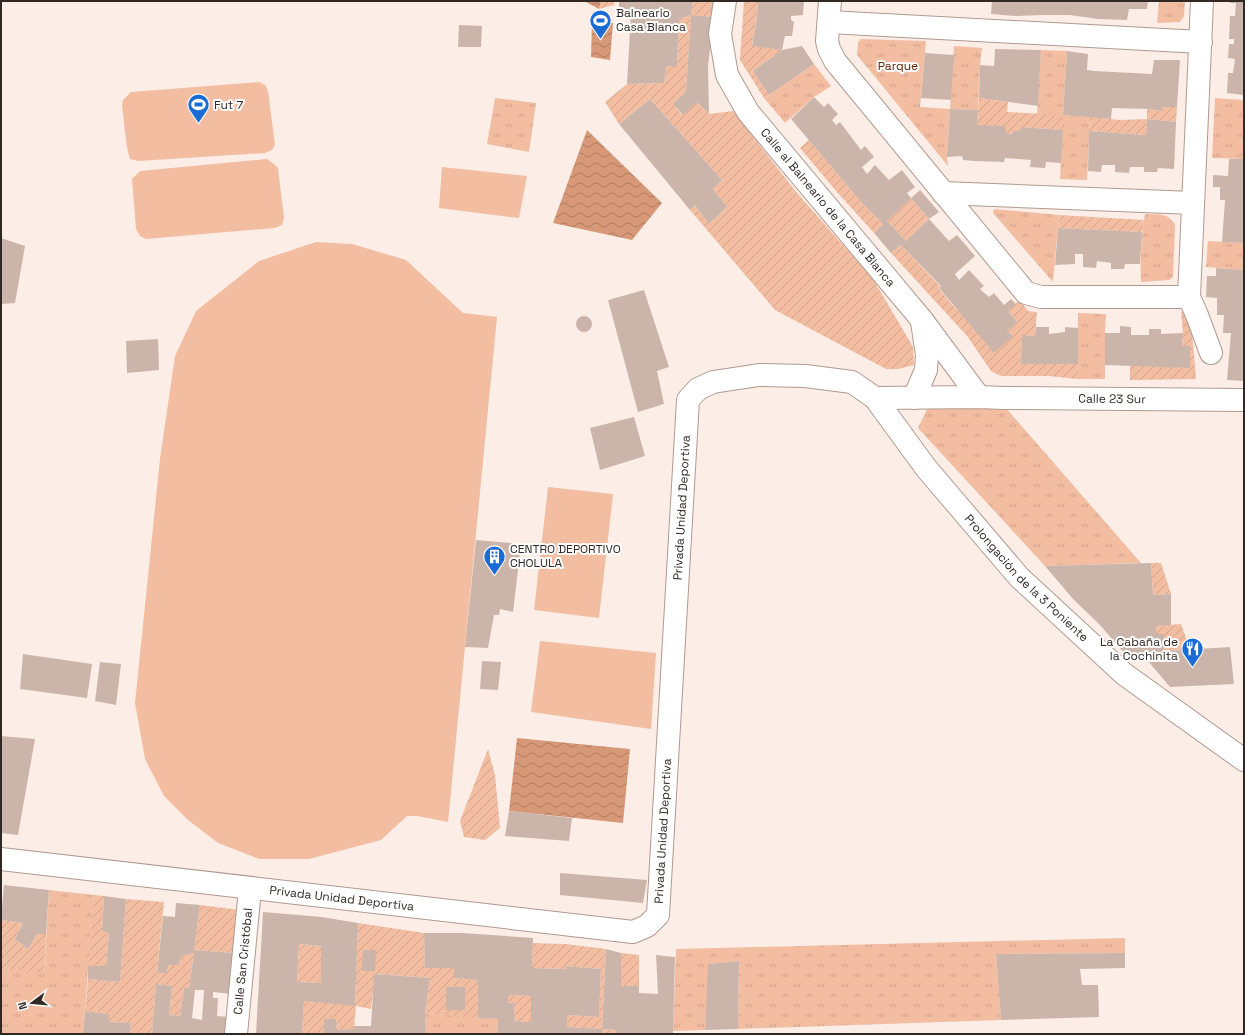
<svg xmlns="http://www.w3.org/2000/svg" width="1245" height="1035" viewBox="0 0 1245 1035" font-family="'Space Grotesk',sans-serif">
	<defs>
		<pattern id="grass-tufts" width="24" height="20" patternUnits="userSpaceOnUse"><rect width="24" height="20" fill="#f3bda2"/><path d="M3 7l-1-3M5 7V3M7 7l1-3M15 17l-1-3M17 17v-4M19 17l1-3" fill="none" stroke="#d1a28b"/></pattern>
		<pattern id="garden-furrows" width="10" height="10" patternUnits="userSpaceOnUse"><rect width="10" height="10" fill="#f3bda2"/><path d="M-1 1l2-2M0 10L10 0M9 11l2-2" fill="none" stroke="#d1a28b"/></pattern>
		<pattern id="water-waves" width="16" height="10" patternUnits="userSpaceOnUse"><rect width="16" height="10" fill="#d79878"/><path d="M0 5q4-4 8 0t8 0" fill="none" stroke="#af7c62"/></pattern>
	</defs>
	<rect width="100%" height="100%" fill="#fceee7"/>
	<!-- grass -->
	<path fill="url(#grass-tufts)" d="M1159 1H1185L1184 16 1180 22 1157 23Z
		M861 39 926 41 920 107 950 109 954 46 982 48 980 65 978 110 950 109 947 157 948 166 857 55 858 42Z
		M1041 50 1067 51 1063 115 1090 117 1087 180 1060 179 1063 116 1037 114Z
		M814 64 831 86 814 97 785 123 764 98 769 95Z
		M495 98 536 103 529 152 487 144Z
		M1215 98 1244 100V159L1212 158Z
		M994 209 1059 215 1053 282 993 213Z
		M1145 214C1159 215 1166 212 1175 224L1173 277 1169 280 1141 282C1140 259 1141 237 1145 214Z
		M1208 241 1244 243V270L1206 267Z
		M1078 313 1106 314 1105 333V379H1077Z
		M928 407H1005L1141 563 1045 566 918 428Z
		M49 890 94 895 83 1034H1V969L44 972Z
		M1125 938V953L996 954 1001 1020 738 1029 739 961 709 964 705 1030 673 1031 676 949Z
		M425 1013 498 1019 497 1034H426Z"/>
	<!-- garden -->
	<path fill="url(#garden-furrows)" fill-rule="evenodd" d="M601 1H615L614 5 599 9Z
		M693 1H714V17L691 15 686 91 673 104 682 115 697 102 709 114 733 111 797 193 873 279 913 347 914 365 898 369H886L775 310 690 210 695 205 709 224 727 207 713 189 722 180 650 99 619 124 605 102 627 84 664 83 667 66H677L679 19 691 15Z
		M744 1H758L757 17 752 45 782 50 753 71 769 95 764 98 740 60Z
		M979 98 1008 102 1007 112 1063 115V130L1021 127 1020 131H1013L1012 134 1006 133 977 125Z
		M1163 107H1177L1176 122 1147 119 1146 135 1089 131 1090 117 1120 120 1147 119V109L1161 111Z
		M809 140 863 204 883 224 874 233 836 191 800 148Z
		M911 198 929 219 906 241 887 221Z
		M1059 215 1144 220 1142 232 1058 228Z
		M901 245 940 286 939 289 956 309 1013 336 1007 331 1017 322 1008 311 1020 300 1028 311 1037 312 1035 336 1022 335 1021 364H1078L1077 379 1049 376H1001L991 371 967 336 891 253Z
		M1181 312H1186L1191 320 1196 379 1130 380V364L1190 368V346H1182L1183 333Z
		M1151 563H1161L1171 594 1153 595Z
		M1181 624 1190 649 1164 651V635L1156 634V626Z
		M488 749 495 775 500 828 485 840 464 837 460 821Z
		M94 895 104 896 102 931 109 933 106 966H88Z
		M126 899 164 902 157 972 167 973 168 965H179L181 956 194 953 189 988H184L180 1016 169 1015 172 986 156 984 152 1034H130L131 1023 109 1022V1014L85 1011 88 979 120 982Z
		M200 905 240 910 236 953 194 950Z
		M1 920 23 923 15 939 28 949 37 934H46L44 973 1 969Z
		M358 923 424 933 425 968H454V978L478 980V1018L425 1013 430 978 375 974 371 1009 356 1006 354 1029 337 1030 336 1019H324V1034H302L304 1001 355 1005ZM465 987V1010H446V988Z
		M533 943 566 944 606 949 602 1029 616 1030V1034H602V1029L567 1027V1015L599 1017 601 969 566 966V969L532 968Z
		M299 944 321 946V983L297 982Z
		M621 953 639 955V986H621Z
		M509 995 531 996V1022L514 1021V1002L508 1003Z"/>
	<!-- pitch -->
	<path fill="#f3bda2" d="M260 82 266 86 268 91 275 145 272 150 265 153 138 161 130 159 127 148 122 106 123 100 131 92Z
		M267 159 274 164 278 168 284 218 282 225 275 228 146 239 140 236 136 229 132 179 140 171Z
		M442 167 527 176 519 218 439 208Z
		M316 242 352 244 406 260 463 313 497 317 448 822 417 816H407L381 840 309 859H259L218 843 188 820 164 796 145 759 135 703 160 459 175 356 196 311 259 261Z
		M548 487 613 494 599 618 534 610Z
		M540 641 656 653 651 729 531 712Z"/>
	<!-- water -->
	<path fill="url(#water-waves)" d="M584 1H601L599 9Z
		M592 22 613 23 610 60 591 57Z
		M587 130 662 203 632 240 553 223Z
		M517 738 630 749 623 823 509 811Z"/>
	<!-- building -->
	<path fill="#cbb5aa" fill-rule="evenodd" d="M619 1H693L691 15 714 17 708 66 709 114 697 102 683 115 673 104 686 91 691 15 679 19 677 67 667 66 664 83 627 84 631 13 619 10Z
		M758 1H804L803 15 791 16V20L794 22 792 36H785L782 50 752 46 757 17Z
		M992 1H1148L1147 9H1129L1127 20 1098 19 1070 15H1043L1015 16 991 14Z
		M1230 1H1244V100H1243V95L1227 93 1228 73H1233L1235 59 1228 58 1229 44H1234V39H1229L1230 16H1235L1236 3H1230Z
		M459 25 482 26 481 47H458Z
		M802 46 814 64 769 95 753 71 782 50Z
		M995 49 1041 50 1038 106 979 98 980 65 994 66Z
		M1067 51 1088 54 1087 70 1094 71 1152 74 1154 60H1180L1177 107H1163L1162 111 1147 109 1112 108 1111 119 1063 115Z
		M925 53 954 55 951 100 921 98Z
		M814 97 824 107 828 103 838 114 832 120 836 125 840 122 861 150 865 146 874 157 862 167 867 174 875 165 889 180 902 170 915 187 907 193 911 198 887 221 906 241 929 219 911 198 920 190 939 212 929 219 949 241 957 235 975 256 955 274 959 280 969 270 984 286 980 289 989 297 994 293 1004 305 1011 299 1016 304 1008 311 1017 322 1007 331 1013 336 994 353 939 288 941 286 901 245 891 253 874 233 883 224 863 204 791 119Z
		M650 99 722 180 713 189 727 207 709 224 695 205 690 210 619 124Z
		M950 109 978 110 977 125 1005 126 1006 133 1012 134 1013 131H1020L1021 127 1063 130 1061 163 1046 162 1045 168 1030 167 1031 160 1005 158 1004 162 974 161 963 160 962 156 947 157Z
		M1147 119 1176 122 1174 169 1158 168 1157 172H1144V167H1130L1129 173 1115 172V165H1102L1101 172 1088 171 1089 131 1146 135Z
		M1229 159H1244V243L1222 242 1225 200H1220V187H1213V175L1228 176Z
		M1058 228 1142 232 1140 264H1125L1124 269H1111V263L1097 261 1096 268 1083 267V254H1075V264L1055 265Z
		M1 238 25 246 15 303 1 304Z
		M1216 268 1244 270V381L1227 380 1231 333H1223L1224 315H1217V298L1206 297 1207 276H1216Z
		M644 290 669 367 657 371 664 404 638 412 608 300Z
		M576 324a8 8 0 1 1 16 0a8 8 0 1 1-16 0Z
		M1120 326 1131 327V335H1149V329H1161V334L1183 333 1182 346H1190V368L1105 365V333H1120Z
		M1036 327H1049V334L1065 332V327L1078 328V364H1021L1022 335 1035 336Z
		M158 339 159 370 127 373 126 341Z
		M634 417 645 456 600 470 590 428Z
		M476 540 521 544 513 612 500 609 499 615H494L488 648 465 647Z
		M1151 563 1153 595 1171 594V625L1156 626V634H1164V651L1230 647 1234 684 1170 687 1142 654H1125L1100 625 1073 599 1045 566Z
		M23 654 92 664 87 698 20 689Z
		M482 661 501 662 498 690 480 689Z
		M100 662 121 664 116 705 95 701Z
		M1 736 35 739 18 835 1 833Z
		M509 811 572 818 569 841 505 836Z
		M560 873 647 880 643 903 560 895Z
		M4 885 49 890 46 934H37L28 949 15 939 23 923 1 920Z
		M104 896 126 899 120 982 88 979V966H106L109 933 102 931Z
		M176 903 200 905 194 950 236 953 232 994 213 992V998H218L217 1016 229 1017 228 1034H152L156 984 172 986 169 1015 180 1016 184 988H189L194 953 181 956 179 965H168L167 973H157L163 916 175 917ZM195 990H204L202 1020 192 1018Z
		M263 912 322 917 358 923 355 1006 304 1001 302 1034H256ZM299 944 321 946V983L297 982Z
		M424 933H463L533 938 532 968 566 969V966L601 969 599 1017 567 1015V1027L602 1029V1034H497L498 1019 478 1018V980L454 978V968H425ZM509 995 531 996V1022L514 1021V1002L508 1003Z
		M606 949 621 953V986H639V993L658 994 656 955 675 957 673 1034H616V1030L602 1029Z
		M363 950H376L375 971H362Z
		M1125 953V968L1080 969 1082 985H1098L1099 1017 1001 1020 996 954Z
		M739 961 738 1029 705 1030 708 964Z
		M374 974 430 978 425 1013 426 1034H324V1019H336L337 1030 354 1029V1026H371Z
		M446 987H465V1010H446Z
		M85 1011 109 1014V1022L131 1023 130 1034H83Z"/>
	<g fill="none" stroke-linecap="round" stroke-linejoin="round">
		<defs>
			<g id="minor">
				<path id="s1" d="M725 1 720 34 727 75 748 112 922 320 979 397"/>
				<path d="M830 1 827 41 829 49 835 61 1026 293 1041 297H1189"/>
				<path d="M1202 1 1189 297 1197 315 1211 353"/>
				<path d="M829 22 1201 42"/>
				<path d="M943 193 1193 203"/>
				<path id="s2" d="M875 398 979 397 1004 398 1244 400"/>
				<path d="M914 398 926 370 927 355 922 322"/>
				<path id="s3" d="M1 859 633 932 647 926 658 915 688 400 698 389 713 382 759 375 805 376 852 382 875 398 926 468 1019 577 1124 674 1244 760"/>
				<path id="s4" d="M236 1034 250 889"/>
			</g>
		</defs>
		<!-- minor casing -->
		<use href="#minor" stroke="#af9a8f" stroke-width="24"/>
		<!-- minor -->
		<use href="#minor" stroke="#fff" stroke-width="22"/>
	</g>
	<!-- icons -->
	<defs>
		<symbol id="stadium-pin" viewBox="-11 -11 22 30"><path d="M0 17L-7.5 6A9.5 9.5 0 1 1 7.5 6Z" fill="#1b6bd5" stroke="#fefefe"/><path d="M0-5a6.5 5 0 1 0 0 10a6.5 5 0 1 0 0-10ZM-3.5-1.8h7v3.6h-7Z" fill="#fff"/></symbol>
		<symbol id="building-pin" viewBox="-11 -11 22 30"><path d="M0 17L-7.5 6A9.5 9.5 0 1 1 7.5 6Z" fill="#1b6bd5" stroke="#fefefe"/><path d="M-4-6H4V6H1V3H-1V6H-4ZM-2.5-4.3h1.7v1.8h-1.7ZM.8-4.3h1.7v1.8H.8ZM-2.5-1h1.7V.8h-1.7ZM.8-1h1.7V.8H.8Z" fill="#fff"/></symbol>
		<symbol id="restaurant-pin" viewBox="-11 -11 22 30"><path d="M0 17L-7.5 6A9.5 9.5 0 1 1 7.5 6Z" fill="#1b6bd5" stroke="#fefefe"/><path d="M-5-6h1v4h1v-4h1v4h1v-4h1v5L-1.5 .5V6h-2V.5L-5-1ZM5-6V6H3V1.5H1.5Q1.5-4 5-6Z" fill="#fff"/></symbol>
	</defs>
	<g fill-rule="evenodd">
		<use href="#stadium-pin" x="588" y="8" width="25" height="34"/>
		<use href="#stadium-pin" x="186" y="92" width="25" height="34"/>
		<use href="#building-pin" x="482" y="544" width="25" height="34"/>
		<use href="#restaurant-pin" x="1180" y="636" width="25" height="34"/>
	</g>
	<g text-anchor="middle" stroke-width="4" stroke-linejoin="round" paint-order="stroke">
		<!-- poi labels -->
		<g font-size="12" fill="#312824" stroke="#fefefe" text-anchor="start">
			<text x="616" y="17">Balneario<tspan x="616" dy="14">Casa Blanca</tspan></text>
			<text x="214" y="109">Fut 7</text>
			<text x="510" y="553">CENTRO DEPORTIVO<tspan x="510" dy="14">CHOLULA</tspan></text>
			<text x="1178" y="646" text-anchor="end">La Cabaña de<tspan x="1178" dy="14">la Cochinita</tspan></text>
		</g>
		<!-- park labels -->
		<g font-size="12" fill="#5c2300" stroke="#fefefe">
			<text x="898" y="70">Parque</text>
		</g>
		<!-- street labels -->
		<g font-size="12" fill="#312824" stroke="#fefefe">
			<text dy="4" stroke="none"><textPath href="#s1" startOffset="242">Calle al Balneario de la Casa Blanca</textPath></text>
			<text dy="4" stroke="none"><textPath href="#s2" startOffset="237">Calle 23 Sur</textPath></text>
			<text dy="4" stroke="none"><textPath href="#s3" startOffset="1075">Privada Unidad Deportiva</textPath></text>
			<text dy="4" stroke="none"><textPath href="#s3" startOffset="1618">Prolongación de la 3 Poniente</textPath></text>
			<text dy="4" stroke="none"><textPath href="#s3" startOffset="751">Privada Unidad Deportiva</textPath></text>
			<text dy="4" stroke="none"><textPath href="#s3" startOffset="343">Privada Unidad Deportiva</textPath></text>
			<text dy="4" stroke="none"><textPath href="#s4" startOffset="73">Calle San Cristóbal</textPath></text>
		</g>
	</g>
	<!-- border -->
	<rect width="1245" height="1035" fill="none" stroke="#312824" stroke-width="4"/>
	<!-- north arrow -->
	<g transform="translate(32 1003) rotate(254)" stroke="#fefefe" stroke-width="3" paint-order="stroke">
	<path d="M0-3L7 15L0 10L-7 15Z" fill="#312824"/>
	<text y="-6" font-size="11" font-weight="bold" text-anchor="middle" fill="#312824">N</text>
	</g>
</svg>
